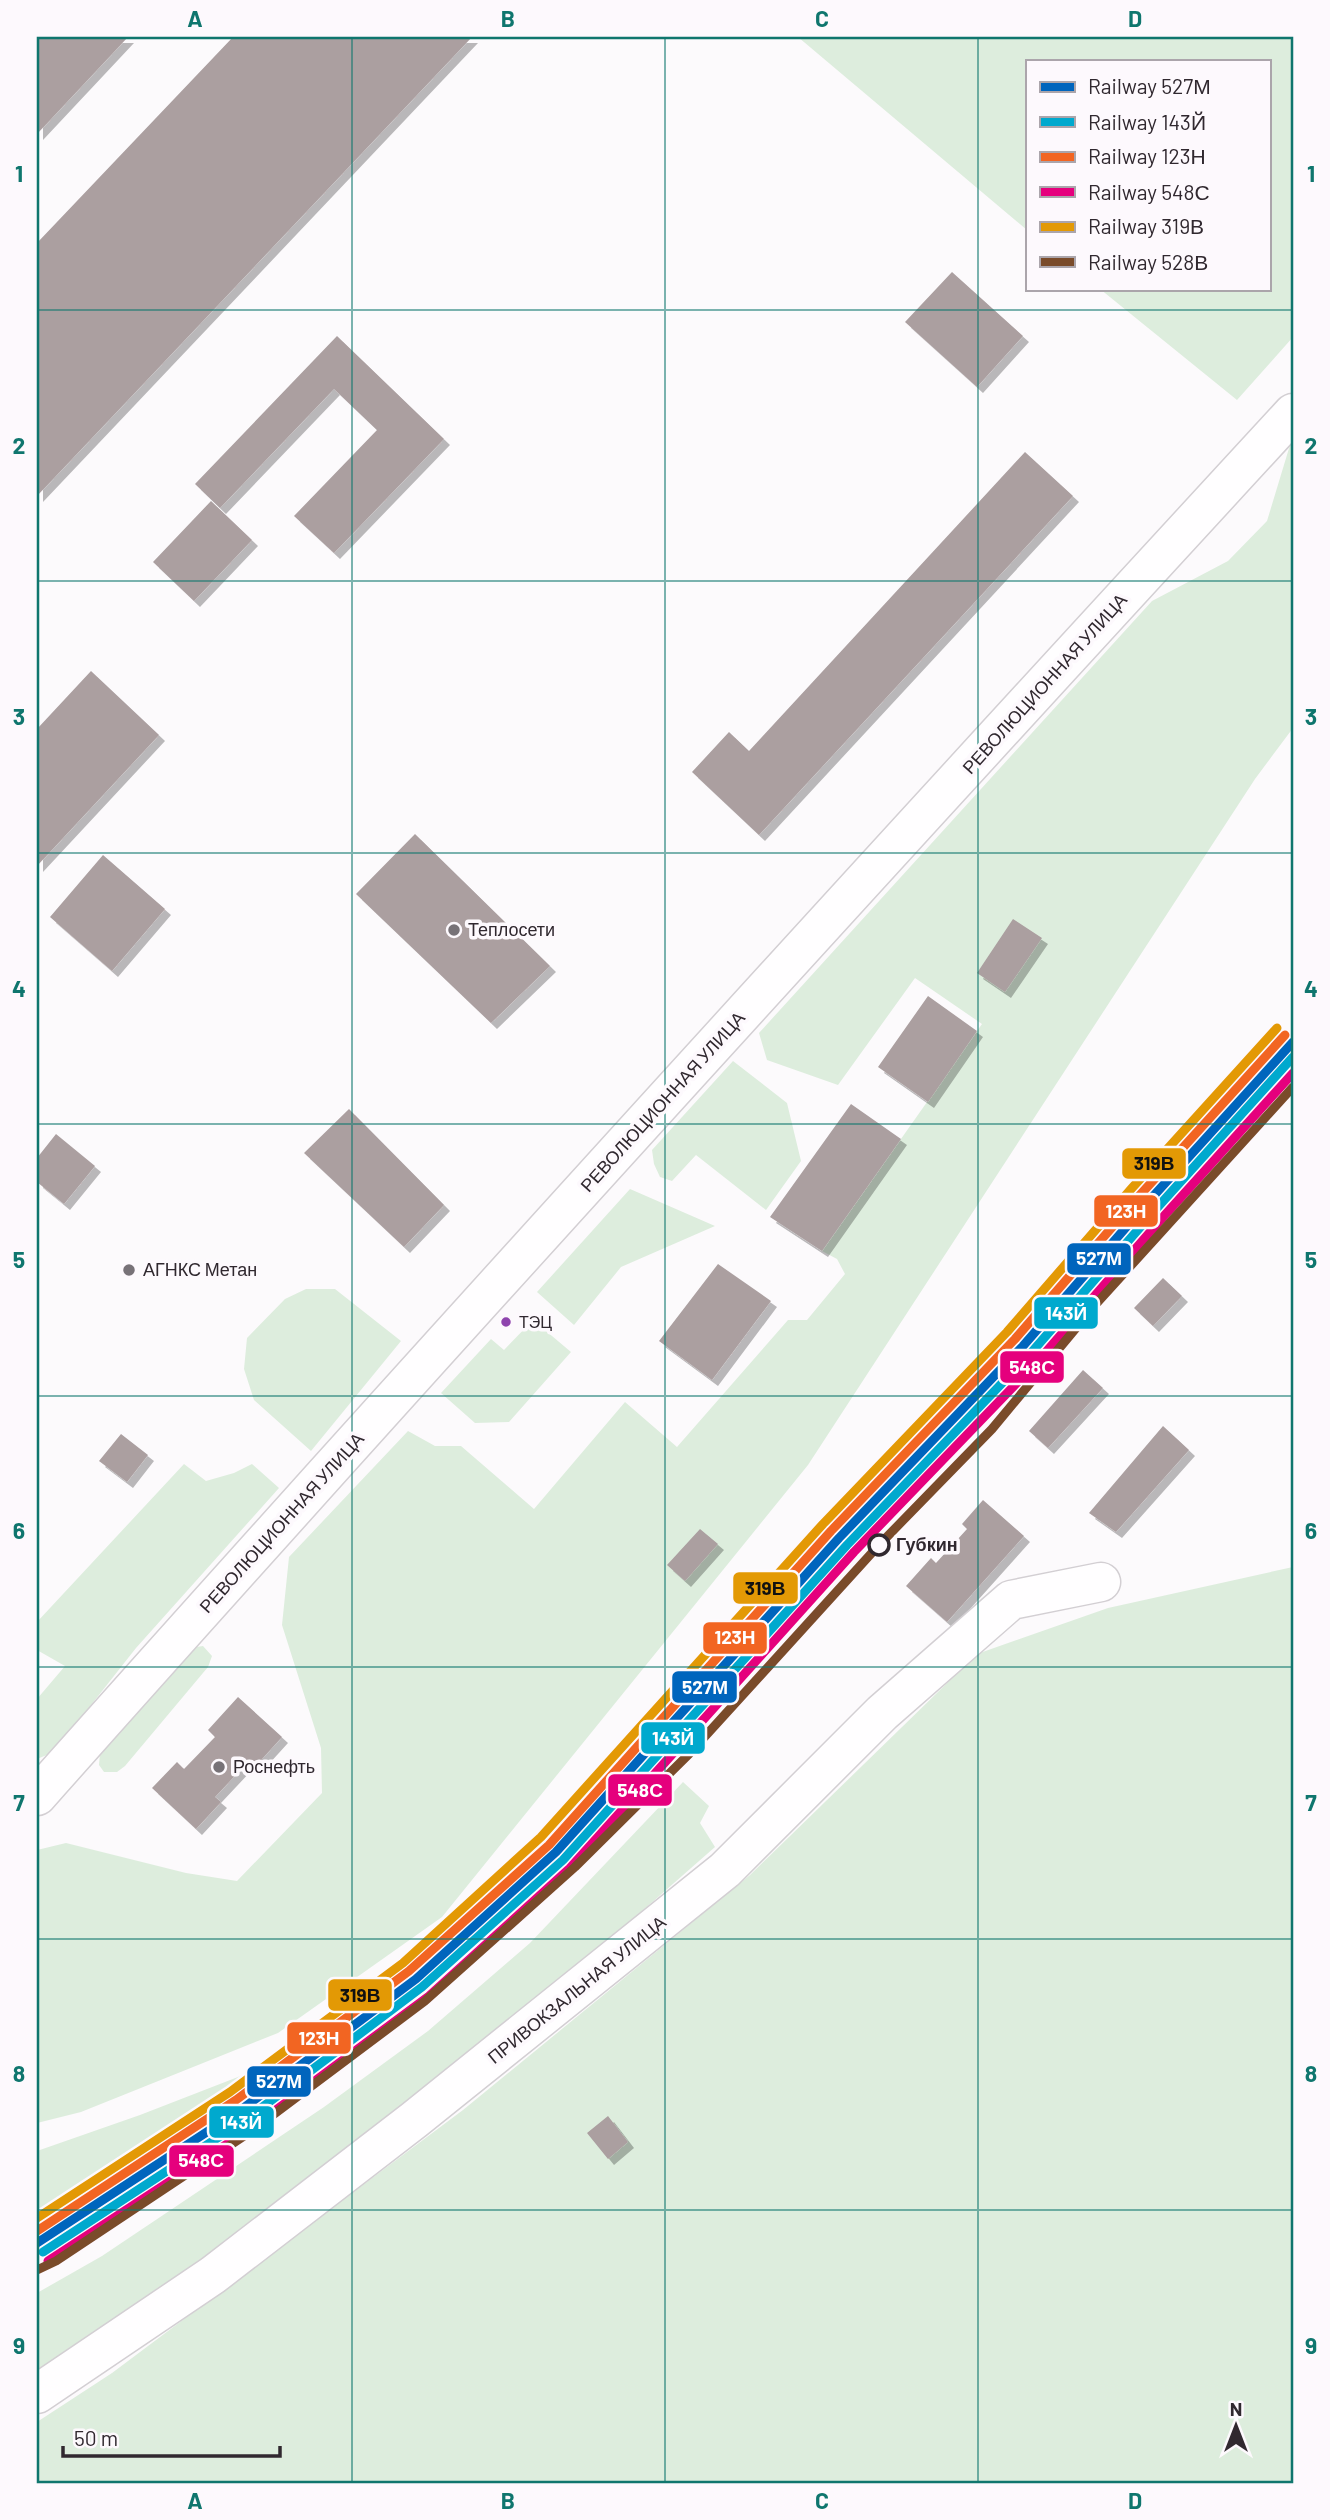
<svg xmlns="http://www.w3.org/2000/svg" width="1330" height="2520" viewBox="0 0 1330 2520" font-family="Barlow,sans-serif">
	<defs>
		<filter id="shadow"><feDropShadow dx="6" dy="6" stdDeviation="0" flood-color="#0004"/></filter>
	</defs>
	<rect width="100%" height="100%" fill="#fcfafc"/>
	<!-- green -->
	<path fill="#ddeddd" d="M798 37H1293V337L1237 400 1100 289H1269V61H1027V230Z
		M1293 441V728L1255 779 808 1465 442 1917 278 2033 81 2112 37 2123V1850L66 1843 186 1873 237 1881 322 1793 321 1748 282 1625 289 1557 408 1431 435 1446H461L534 1509 625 1402 677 1447 788 1320H807L845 1274 837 1259 822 1251 982 1024 915 978 838 1085 767 1060 759 1033 1152 601 1228 561 1267 521 1290 445Z
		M733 1061 787 1103 801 1161 766 1210 696 1155 672 1181 660 1177 654 1164 652 1150Z
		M630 1189 715 1226 621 1267 574 1325 537 1292Z
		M306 1289H335L401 1341 311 1451 254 1400 244 1369 247 1338 285 1299Z
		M533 1320 571 1352 509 1422 475 1423 441 1393 491 1339 504 1350Z
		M184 1464 206 1481 234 1473 252 1464 279 1488 136 1648 54 1752 37 1759V1699L65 1666 37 1650V1622Z
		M1293 1567V2483H37V2422L112 2373 463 2110 750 1875 977 1654 1108 1608Z
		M203 1646 212 1656 208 1667 125 1766 117 1772H104L99 1765 100 1753 190 1648Z
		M683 1782 709 1806 700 1823 715 1847 543 1998 401 2113 37 2381V2293L102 2256 324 2107 428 2031 530 1943Z
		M338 2030 151 2161 37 2225V2151L140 2115 266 2066Z"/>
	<!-- building -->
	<path fill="#ab9fa0" filter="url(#shadow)" d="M37 37H128L37 134Z
		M233 37H472L37 496V243Z
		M952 272 1023 336 977 387 905 322Z
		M337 336 444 439 334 553 294 516 377 430 334 389 220 508 195 484Z
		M1025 452 1073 496 759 835 692 772 729 732 749 751Z
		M211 501 252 540 194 601 153 562Z
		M91 671 159 735 37 866V729Z
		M415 834 550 966 491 1023 356 894Z
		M103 855 165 909 112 971 50 917Z
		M1013 919 1042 938 1005 992 977 973Z
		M928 996 977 1031 928 1102 878 1067Z
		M851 1104 901 1139 822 1251 770 1217Z
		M349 1109 444 1205 404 1247 304 1153Z
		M56 1134 95 1166 64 1204 37 1182V1158Z
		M718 1264 771 1301 712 1380 659 1341Z
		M1163 1278 1182 1296 1153 1326 1134 1308Z
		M1083 1370 1103 1388 1048 1448 1029 1431Z
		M1163 1426 1189 1450 1116 1532 1089 1513Z
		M121 1434 148 1455 127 1482 99 1461Z
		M983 1500 1024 1536 947 1622 906 1586 931 1558 936 1563 967 1529 962 1524Z
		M700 1529 718 1544 685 1581 667 1565Z
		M238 1697 282 1737 252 1770 246 1764 215 1797 221 1802 196 1829 152 1788 177 1762 184 1769 215 1737 208 1730Z
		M608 2116 628 2142 608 2159 587 2133Z"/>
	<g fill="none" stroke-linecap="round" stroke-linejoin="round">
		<defs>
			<path id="minor" d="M37 1796C451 1331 871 871 1293 413
				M37 2394 213 2275 414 2120 725 1870 882 1713 1011 1600 1101 1582"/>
		</defs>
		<!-- minor casing -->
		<use href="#minor" stroke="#d3cfd3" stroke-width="41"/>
		<!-- minor -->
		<use href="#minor" stroke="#fffeff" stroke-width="38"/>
		<defs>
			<path id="rail-1" d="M37 2243 242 2109 416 1979 556 1852 839 1538 1023 1346 1148 1202 1293 1042"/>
			<path id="rail-2" d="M43 2252 248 2118 422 1987 563 1860 847 1545 1031 1353 1156 1209 1293 1057"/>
			<path id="rail-3" d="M37 2231 236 2100 409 1971 549 1845 831 1531 1015 1339 1140 1195 1285 1035"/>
			<path id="rail-4" d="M48 2261 253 2127 429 1996 570 1868 854 1552 1039 1360 1164 1216 1293 1073"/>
			<path id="rail-5" d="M37 2218 230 2092 403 1963 541 1837 823 1524 1007 1332 1132 1188 1277 1028"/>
			<path id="rail-6" d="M37 2270 56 2261 250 2132 425 2001 575 1867 689 1754 879 1545 992 1429 1096 1304 1293 1087"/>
		</defs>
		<!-- rail-1 casing -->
		<use href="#rail-1" stroke="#fdf9fd" stroke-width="14"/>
		<!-- rail-2 casing -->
		<use href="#rail-2" stroke="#fdf9fd" stroke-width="14"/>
		<!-- rail-3 casing -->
		<use href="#rail-3" stroke="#fdf9fd" stroke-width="14"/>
		<!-- rail-4 casing -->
		<use href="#rail-4" stroke="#fdf9fd" stroke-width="14"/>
		<!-- rail-5 casing -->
		<use href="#rail-5" stroke="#fdf9fd" stroke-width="14"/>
		<!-- rail-6 casing -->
		<use href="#rail-6" stroke="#fdf9fd" stroke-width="14"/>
		<!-- rail-1 -->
		<use href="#rail-1" stroke="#0065bd" stroke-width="9"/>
		<!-- rail-2 -->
		<use href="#rail-2" stroke="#00a9ce" stroke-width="9"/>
		<!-- rail-3 -->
		<use href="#rail-3" stroke="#f26522" stroke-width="9"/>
		<!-- rail-4 -->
		<use href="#rail-4" stroke="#e5007d" stroke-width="9"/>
		<!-- rail-5 -->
		<use href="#rail-5" stroke="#e39905" stroke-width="9"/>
		<!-- rail-6 -->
		<use href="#rail-6" stroke="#7a4b2a" stroke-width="9"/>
	</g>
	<!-- grid -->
	<path fill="none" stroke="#0f766e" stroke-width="2" stroke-opacity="0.55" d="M352 37V2483M665 37V2483M978 37V2483M37 310H1293M37 581H1293M37 853H1293M37 1124H1293M37 1396H1293M37 1667H1293M37 1939H1293M37 2210H1293"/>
	<!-- markers -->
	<g fill="#777277" stroke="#fdf9fd" stroke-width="2.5">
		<circle cx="454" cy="930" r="7"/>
		<circle cx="129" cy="1270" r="7"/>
		<circle cx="219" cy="1767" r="7"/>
	</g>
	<circle fill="#8e44ad" stroke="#fdf9fd" stroke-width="2.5" cx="506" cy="1322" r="6"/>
	<circle fill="#fdf9fd" stroke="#30282f" stroke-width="3.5" cx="879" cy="1545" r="10"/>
	<g text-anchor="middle" stroke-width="7" stroke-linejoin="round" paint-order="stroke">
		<!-- bus labels -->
		<g font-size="16" fill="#30282f" stroke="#fdf9fd" text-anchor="start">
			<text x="519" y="1328">ТЭЦ</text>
		</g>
		<!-- street labels -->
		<g font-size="18" fill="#30282f" stroke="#fdf9fd">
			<text transform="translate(1045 684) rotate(-48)" y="6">РЕВОЛЮЦИОННАЯ УЛИЦА</text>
			<text transform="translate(663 1102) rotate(-48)" y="6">РЕВОЛЮЦИОННАЯ УЛИЦА</text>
			<text transform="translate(282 1523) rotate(-48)" y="6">РЕВОЛЮЦИОННАЯ УЛИЦА</text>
			<text transform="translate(577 1990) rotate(-39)" y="6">ПРИВОКЗАЛЬНАЯ УЛИЦА</text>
		</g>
		<!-- poi labels -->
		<g font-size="18" fill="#30282f" stroke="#fdf9fd" text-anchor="start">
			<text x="468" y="936">Теплосети</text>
			<text x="143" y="1276">АГНКС Метан</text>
			<text x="233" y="1773">Роснефть</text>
		</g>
		<!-- stop labels -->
		<g font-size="18" font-weight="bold" fill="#30282f" stroke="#fdf9fd" text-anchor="start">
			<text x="896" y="1551">Губкин</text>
		</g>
	</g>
	<g stroke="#fdf9fd" stroke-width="2.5">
		<rect x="1121" y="1147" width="66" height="33" rx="7" fill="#e39905"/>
		<rect x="1093" y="1194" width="66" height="34" rx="7" fill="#f26522"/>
		<rect x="1066" y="1242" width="66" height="34" rx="7" fill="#0065bd"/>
		<rect x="1033" y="1296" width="66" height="34" rx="7" fill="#00a9ce"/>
		<rect x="999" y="1350" width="66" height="34" rx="7" fill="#e5007d"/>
		<rect x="732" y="1571" width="67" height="34" rx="7" fill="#e39905"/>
		<rect x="702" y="1621" width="66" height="34" rx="7" fill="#f26522"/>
		<rect x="671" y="1670" width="67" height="34" rx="7" fill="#0065bd"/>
		<rect x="640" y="1721" width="66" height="34" rx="7" fill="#00a9ce"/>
		<rect x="607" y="1773" width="66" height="34" rx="7" fill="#e5007d"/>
		<rect x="327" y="1978" width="66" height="34" rx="7" fill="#e39905"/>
		<rect x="286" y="2021" width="66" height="34" rx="7" fill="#f26522"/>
		<rect x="246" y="2065" width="66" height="33" rx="7" fill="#0065bd"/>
		<rect x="208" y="2105" width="67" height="34" rx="7" fill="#00a9ce"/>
		<rect x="168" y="2144" width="67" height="34" rx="7" fill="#e5007d"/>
	</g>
	<g font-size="19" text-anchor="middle" font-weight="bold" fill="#fff">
		<text x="1126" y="1218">123Н</text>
		<text x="1099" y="1265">527М</text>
		<text x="1066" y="1320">143Й</text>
		<text x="1032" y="1374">548С</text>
		<text x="735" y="1644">123Н</text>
		<text x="705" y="1694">527М</text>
		<text x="673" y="1745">143Й</text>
		<text x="640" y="1797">548С</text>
		<text x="319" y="2045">123Н</text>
		<text x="279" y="2088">527М</text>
		<text x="241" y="2129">143Й</text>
		<text x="201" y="2167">548С</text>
	</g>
	<g font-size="19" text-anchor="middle" font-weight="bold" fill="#111">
		<text x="1154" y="1170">319В</text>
		<text x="765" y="1595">319В</text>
		<text x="360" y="2002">319В</text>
	</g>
	<!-- border -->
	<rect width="1330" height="2520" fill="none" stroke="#fdf9fd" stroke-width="77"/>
	<!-- legend -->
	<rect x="1026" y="60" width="245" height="231" fill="#fdf9fd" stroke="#aba5ab" stroke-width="2"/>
	<rect x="1040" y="82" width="35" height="10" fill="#0065bd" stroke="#aba5ab" stroke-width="2"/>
	<text x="1088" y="94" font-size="21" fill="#30282f">Railway 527М</text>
	<rect x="1040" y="117" width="35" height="10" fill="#00a9ce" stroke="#aba5ab" stroke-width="2"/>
	<text x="1088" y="130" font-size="21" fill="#30282f">Railway 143Й</text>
	<rect x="1040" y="152" width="35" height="10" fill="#f26522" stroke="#aba5ab" stroke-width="2"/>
	<text x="1088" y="164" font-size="21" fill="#30282f">Railway 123Н</text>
	<rect x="1040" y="187" width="35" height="10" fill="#e5007d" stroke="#aba5ab" stroke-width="2"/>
	<text x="1088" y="200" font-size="21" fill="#30282f">Railway 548С</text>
	<rect x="1040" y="222" width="35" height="10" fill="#e39905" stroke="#aba5ab" stroke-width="2"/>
	<text x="1088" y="234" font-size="21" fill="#30282f">Railway 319В</text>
	<rect x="1040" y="257" width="35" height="10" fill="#7a4b2a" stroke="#aba5ab" stroke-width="2"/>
	<text x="1088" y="270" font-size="21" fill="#30282f">Railway 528В</text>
	<!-- north arrow -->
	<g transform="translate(1236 2426)" stroke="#fdf9fd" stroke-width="5" paint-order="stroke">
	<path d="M0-5L12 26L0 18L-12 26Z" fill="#30282f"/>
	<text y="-10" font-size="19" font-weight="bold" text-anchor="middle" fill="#30282f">N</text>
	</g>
	<!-- scale -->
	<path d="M63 2446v10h217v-10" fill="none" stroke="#30282f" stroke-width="3.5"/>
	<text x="74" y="2446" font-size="21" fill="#30282f" stroke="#fdf9fd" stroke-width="5" paint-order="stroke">50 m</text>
	<rect x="38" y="38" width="1254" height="2444" fill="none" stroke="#0f766e" stroke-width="2.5"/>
	<g font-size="23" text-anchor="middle" font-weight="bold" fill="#0f766e">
		<text x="195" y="27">A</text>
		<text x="508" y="27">B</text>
		<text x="822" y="27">C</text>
		<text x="1135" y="27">D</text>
		<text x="19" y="182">1</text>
		<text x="1311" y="182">1</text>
		<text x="19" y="454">2</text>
		<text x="1311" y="454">2</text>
		<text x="19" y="725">3</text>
		<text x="1311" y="725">3</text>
		<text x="19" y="997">4</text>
		<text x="1311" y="997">4</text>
		<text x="19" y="1268">5</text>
		<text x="1311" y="1268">5</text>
		<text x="19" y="1539">6</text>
		<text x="1311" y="1539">6</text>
		<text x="19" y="1811">7</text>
		<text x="1311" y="1811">7</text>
		<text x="19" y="2082">8</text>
		<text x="1311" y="2082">8</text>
		<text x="19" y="2354">9</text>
		<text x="1311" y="2354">9</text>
		<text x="195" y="2509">A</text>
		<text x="508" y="2509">B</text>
		<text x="822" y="2509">C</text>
		<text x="1135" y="2509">D</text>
	</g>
</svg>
